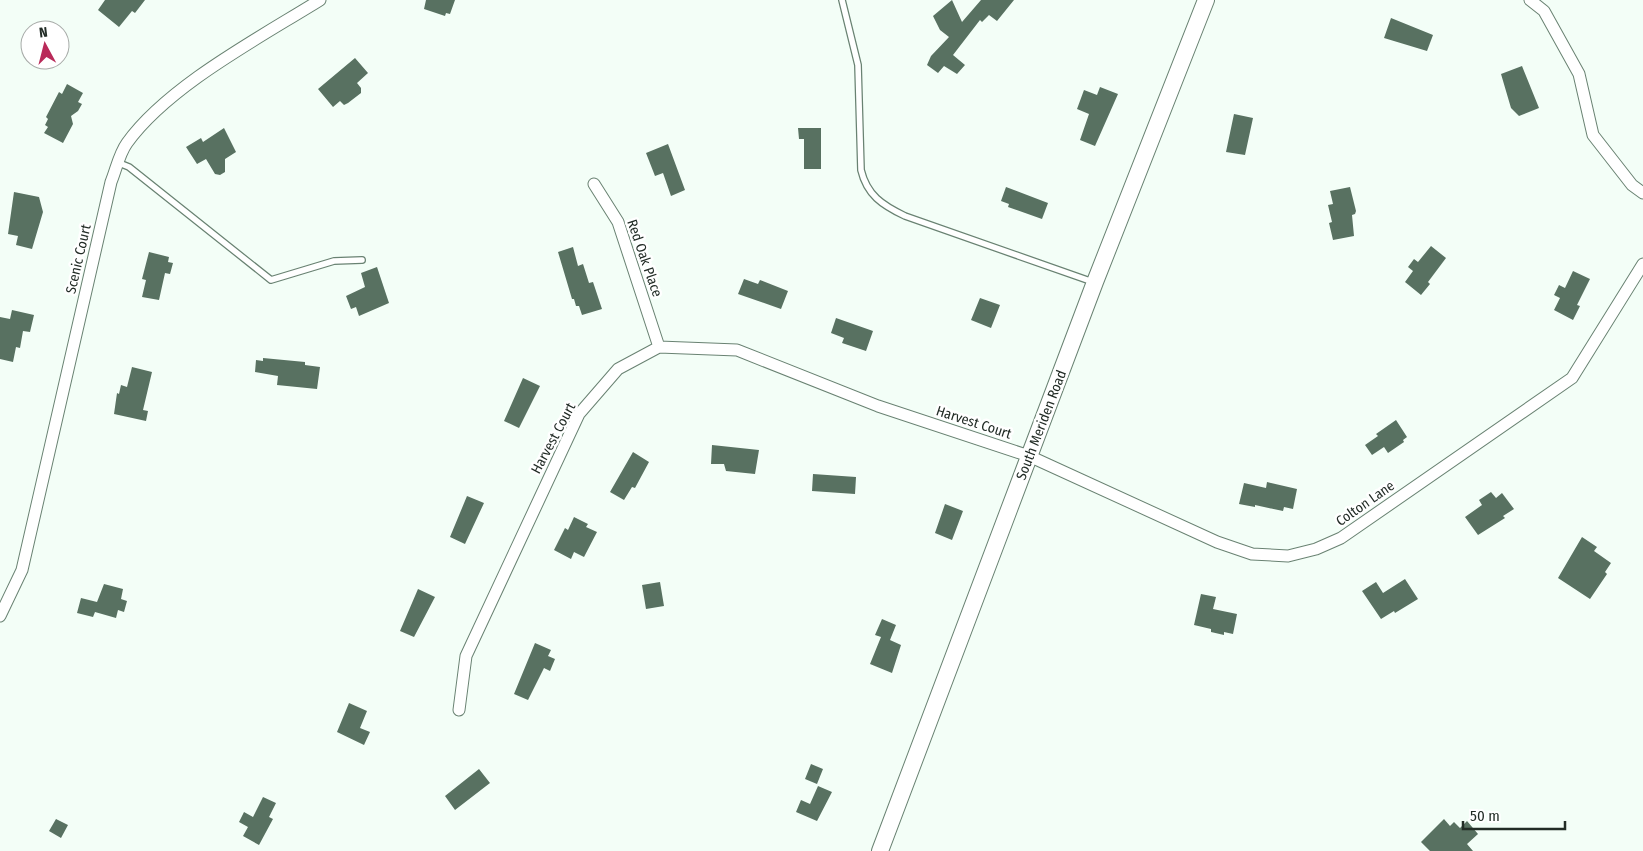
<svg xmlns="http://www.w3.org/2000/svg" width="1643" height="851" viewBox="0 0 1643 851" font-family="'Fira Sans Condensed',sans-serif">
	<rect width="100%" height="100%" fill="#f3fef7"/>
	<!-- building -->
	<path fill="#587161" d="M105 0H145L135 13 132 11 119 27 98 10Z
		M426 0H455L450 14 446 13 445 16 424 9Z
		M952 0 962 22 981 0H1014L997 21 989 15 982 22 980 20 953 55 965 65 957 74 944 66 938 73 927 65 931 56 949 37 940 30 933 16Z
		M1391 18 1433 35 1427 51 1384 38Z
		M355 58 368 73 357 83 361 88V93L348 103 344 105 340 101 333 107 318 89Z
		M1522 66 1539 108 1519 116 1511 108 1501 74Z
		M67 84 83 93 78 102 82 104 78 111 71 116 73 124 63 143 44 133 48 127 45 125 48 119 46 117 59 92 62 94Z
		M1100 87 1118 94 1095 146 1080 140 1089 114 1077 109 1084 90 1097 95Z
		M1234 114 1253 118 1245 155 1226 152Z
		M224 128 236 152 225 159V172L220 175 215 174 206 159 197 164 186 147 201 138 203 142Z
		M798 128H821V169H804V139H799Z
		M668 144 685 190 671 196 663 173 655 176 646 153Z
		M1006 187 1048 203 1042 219 1008 207 1009 204 1001 201Z
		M1350 187 1356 211 1355 214 1352 215 1354 236 1333 240 1329 223 1332 222 1328 205 1333 204 1330 191Z
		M14 192 39 197 43 212 32 249 16 245 18 236 8 234Z
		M1431 246 1446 258 1428 282 1430 284 1421 295 1405 282 1413 271 1408 267 1414 259 1418 262Z
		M573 247 578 266 583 264 589 283 593 282 602 309 582 315 579 306H576L574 299H572L558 252Z
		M149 252 169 257 168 262 173 263 170 274 165 273 159 300 142 297 146 280 142 279Z
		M377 267 389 303 359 316 356 307 351 309 346 296 365 287 361 273Z
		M1573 271 1590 279 1577 305 1580 306 1573 320 1554 310 1560 298 1554 295 1559 285 1565 288Z
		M744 279 758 284 760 280 788 291 781 309 738 294Z
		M980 298 1000 305 991 328 971 320Z
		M12 310 34 315 30 332 23 331 20 348 16 347 13 362 0 359V317L10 319Z
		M836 318 873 331 866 351 842 343 844 338 831 333Z
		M263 358 305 362V365L320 367 317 389 277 385 278 376 255 372 256 360 263 361Z
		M132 367 152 372 143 410 148 411 146 421 114 414 117 393 119 394 121 385 127 387Z
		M523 378 540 386 519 428 504 421Z
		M1396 420 1407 437 1403 440 1404 442 1388 453 1384 447 1372 455 1365 445 1378 436 1376 434Z
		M712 445 759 450 755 474 726 471 724 464H711Z
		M633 452 649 462 635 488 632 487 624 500 610 492Z
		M813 474 856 477 855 494 812 491Z
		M1267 482 1297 489 1293 509 1284 507 1283 511 1255 505V507L1239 504 1244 483 1266 488Z
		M1491 492 1496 498 1502 493 1514 509 1503 516 1505 518 1478 535 1465 517 1482 505 1479 500Z
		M467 496 484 503 465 544 450 537Z
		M945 504 963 511 952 540 935 533Z
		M574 517 588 524 586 527 597 532 584 557 574 552 571 559 554 550 565 528 568 530Z
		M1582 537 1597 547 1594 551 1611 563 1605 572 1607 574 1590 599 1558 578Z
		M1405 579 1418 599 1395 613 1394 611 1381 619 1362 591 1376 582 1383 593Z
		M660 582 664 606 646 609 642 585Z
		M104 584 123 589 121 599 127 601 124 612 118 610 116 618 95 612 93 617 77 613 81 598 97 602Z
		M418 589 435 597 414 637 400 631Z
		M1201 594 1216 597 1213 609 1237 614 1233 634 1224 632V635L1211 632V629L1194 625Z
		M882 619 896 625 890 640 901 645 892 673 870 664 881 637 875 635Z
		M535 643 551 650 548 656 555 659 550 671 544 668 528 700 514 694Z
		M349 703 367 711 360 728 370 732 364 745 337 732Z
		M811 764 823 769 817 784 805 779Z
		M479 769 490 783 455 810 445 796Z
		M818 786 832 792 817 821 796 812 801 800 810 804Z
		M263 797 276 803 269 817 273 819 259 845 243 836 248 827 239 822 244 812 253 817Z
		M56 819 68 825 61 838 49 831Z
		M1444 819 1450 826 1454 822 1460 828 1467 821 1478 834 1467 844 1473 851H1430L1421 842Z"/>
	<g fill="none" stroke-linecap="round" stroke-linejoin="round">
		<defs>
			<path id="lane" d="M842 0 858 65 861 170C867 195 882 205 905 216L1093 282
				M119 163 129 167 271 280 334 261 362 260"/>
			<path id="street" d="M1530 0 1544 11 1579 74 1593 135 1632 185 1643 193
				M594 184 618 222 659 347
				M0 616 22 570 111 182C116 170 119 154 127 143 168 86 259 38 320 0
				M459 710 466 656 579 414 618 369 659 347 737 350 878 406 1029 456 1217 542 1252 554 1288 556 1316 549 1341 538 1572 378 1643 264"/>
			<path id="secondary" d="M880 851 1095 282 1206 0"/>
		</defs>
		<!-- lane casing -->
		<use href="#lane" stroke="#698272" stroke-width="8"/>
		<!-- street casing -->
		<use href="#street" stroke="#698272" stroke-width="13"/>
		<!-- secondary casing -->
		<use href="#secondary" stroke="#698272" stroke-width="18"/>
		<!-- lane -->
		<use href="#lane" stroke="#fff" stroke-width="5.5"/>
		<!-- street -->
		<use href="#street" stroke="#fff" stroke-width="11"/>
		<!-- secondary -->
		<use href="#secondary" stroke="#fff" stroke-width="16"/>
	</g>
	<g text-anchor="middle" stroke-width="5" stroke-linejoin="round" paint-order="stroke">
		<!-- street labels -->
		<g font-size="14" fill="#222c26" stroke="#fff">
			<text transform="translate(645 258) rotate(71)" y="5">Red Oak Place</text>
			<text transform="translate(78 259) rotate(-77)" y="5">Scenic Court</text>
			<text transform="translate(974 422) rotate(18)" y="5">Harvest Court</text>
			<text transform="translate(1041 425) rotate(-69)" y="5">South Meriden Road</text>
			<text transform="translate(553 438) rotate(-62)" y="5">Harvest Court</text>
			<text transform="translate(1365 503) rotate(-35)" y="5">Colton Lane</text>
		</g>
	</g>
	<!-- north arrow -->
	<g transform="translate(45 45) rotate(353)"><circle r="24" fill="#ffffff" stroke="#a7aba8"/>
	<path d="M0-4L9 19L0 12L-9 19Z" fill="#b92a59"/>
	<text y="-8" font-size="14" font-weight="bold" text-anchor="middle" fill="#222c26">N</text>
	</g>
	<!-- scale -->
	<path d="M1463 821v8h102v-8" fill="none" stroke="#222c26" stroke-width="2.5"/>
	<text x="1470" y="821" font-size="15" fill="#222c26" stroke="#ffffff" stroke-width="4" paint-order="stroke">50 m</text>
</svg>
